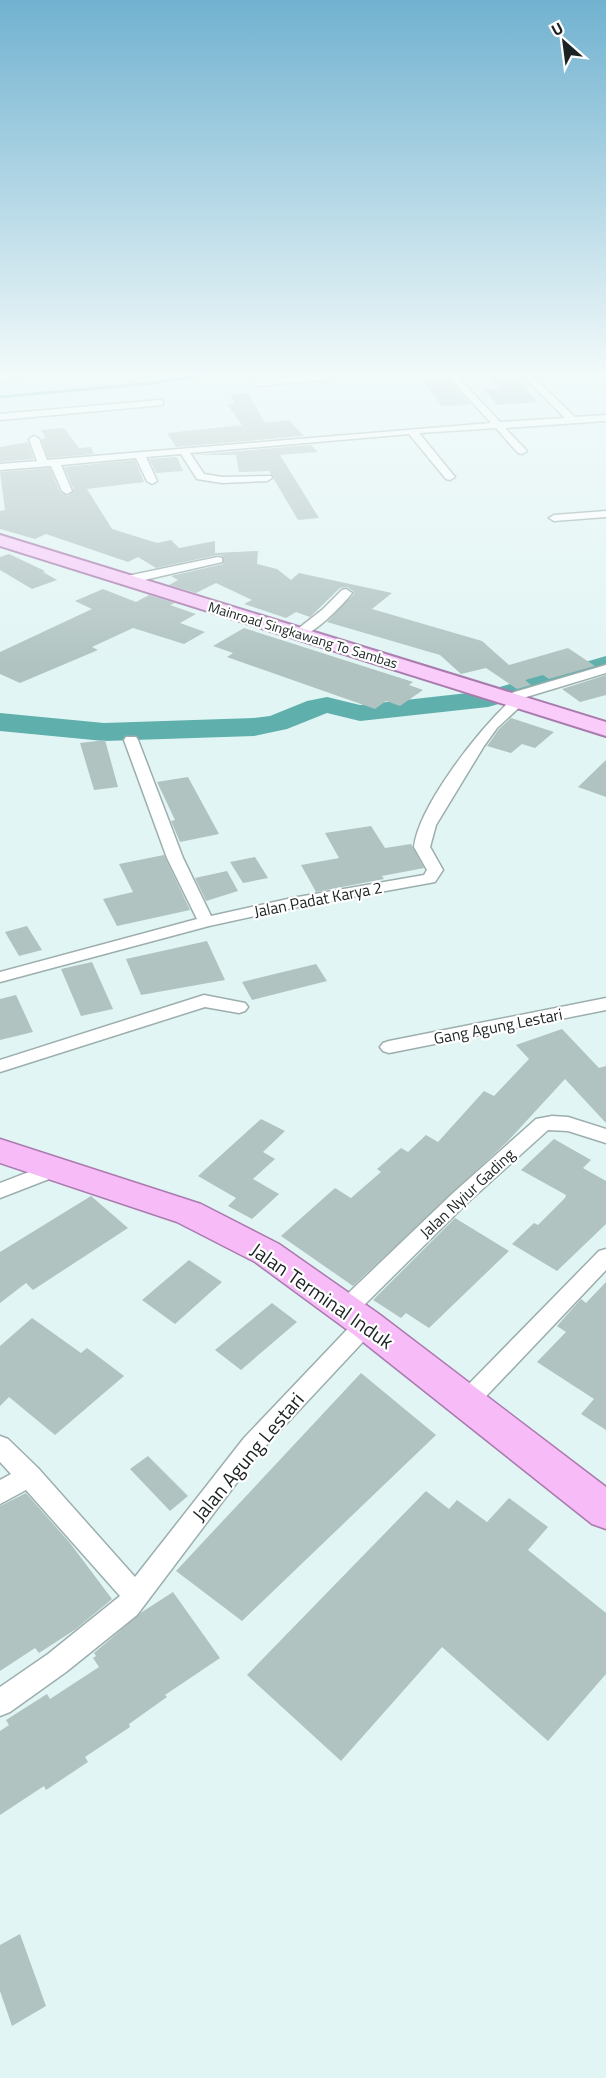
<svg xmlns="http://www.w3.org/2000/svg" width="606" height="2078" viewBox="0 0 606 2078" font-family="'Titillium Web',sans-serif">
	<rect width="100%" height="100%" fill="#e1f5f4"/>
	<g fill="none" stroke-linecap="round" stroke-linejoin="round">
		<!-- stream -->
		<path stroke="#5fafac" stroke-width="3" d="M0 397 154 383 196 376"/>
		<!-- river -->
		<path fill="#5fafac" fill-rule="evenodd" d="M606 656V673L488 707 360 721 327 713 287 729 254 736 104 741 0 731V713L104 723 254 718 270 716 307 701 327 697 360 705 486 691Z"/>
	</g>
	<!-- building -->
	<path fill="#b0c3c1" d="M513 377 518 378 537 402 497 405 484 389H500L491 378Z
		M448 379 464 397 470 405 442 406 422 381Z
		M248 393 265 423 289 420 304 436 176 447 167 433 242 425 227 404 235 403 230 394Z
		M64 428 79 448 91 447 94 454 48 458 41 439 46 438 41 430Z
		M28 442 34 459 0 462V447Z
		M311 445 318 452 280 455 319 518 298 520 269 471 239 472 236 455H194Z
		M177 457 183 471 156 473 149 459Z
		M135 460 144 482 87 489 112 529 157 543 171 540 179 548 215 541V553L258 551 257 564 277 569 291 580 299 573 392 593 372 609 482 641 509 665 568 648 595 666 549 679 543 675 525 680 531 685 517 689 486 668 461 674 440 655 327 622 354 594 353 591 347 587 340 588 310 617 296 612 286 618 244 604 252 600 216 583 196 593 169 585 178 580 171 576 223 564V556L218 555 156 568 138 557 128 562 46 534 35 539 0 529V511L5 510 0 472 50 468 60 492 68 496 74 490 64 467Z
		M9 554 45 571 43 572 57 580 32 589 0 570V557Z
		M103 589 136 602 149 595 175 603 170 605 196 614 180 623 205 632 184 644 133 628 92 647 98 650 20 683 0 674V652L92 609 75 601Z
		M244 628 413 682 409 685 423 690 400 706 386 701 375 709 227 657 233 653 213 646Z
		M606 675V695L580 702 562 689Z
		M511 718 554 732 535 748 522 744 511 753 487 746 499 729Z
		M105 740 118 787 94 790 80 743Z
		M606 760V797L578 787Z
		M188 777 219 834 180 842 171 821 175 820 157 782Z
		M371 826 385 848 411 844 424 868 382 876 384 879 316 892 301 865 339 858 325 833Z
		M164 855 190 910 117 926 103 899 133 892 119 864Z
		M255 857 268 878 243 883 230 862Z
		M227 871 238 891 206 901 195 878Z
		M27 926 42 950 19 956 5 932Z
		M207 941 225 980 141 995 126 959Z
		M92 962 113 1009 81 1016 61 969Z
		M316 964 327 981 252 1000 242 982Z
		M16 995 33 1032 0 1040V999Z
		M562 1029 599 1068 606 1066V1123L565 1079 508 1141 353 1286 281 1236 335 1188 351 1198 381 1172 377 1169 401 1148 408 1152 426 1135 438 1142 484 1091 494 1096 529 1059 516 1045Z
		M261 1119 285 1131 263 1152 275 1159 253 1179 279 1194 252 1219 228 1206 236 1198 198 1176Z
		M554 1139 591 1160 583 1168 606 1181V1224L557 1271 512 1244 534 1223 538 1225 565 1198 566 1195 521 1170Z
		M91 1196 128 1228 33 1290 26 1283 0 1303V1252Z
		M455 1218 509 1251 429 1328 406 1313 401 1318 373 1300Z
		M189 1260 222 1282 175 1324 142 1300Z
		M606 1282V1430L581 1414 594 1399 537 1362 566 1332 557 1326 581 1299 586 1303Z
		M272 1303 297 1322 241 1370 215 1350Z
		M32 1318 81 1353 87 1348 124 1376 55 1435 9 1397 0 1406V1346Z
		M361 1373 436 1435 242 1621 176 1571Z
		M148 1456 188 1496 170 1511 130 1469Z
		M426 1491 449 1509 457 1500 487 1522 509 1498 548 1527 528 1550 606 1613V1674L548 1741 442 1647 341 1761 247 1675Z
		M26 1493 70 1543 112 1599 76 1629 39 1653 35 1648 0 1671V1506Z
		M173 1592 220 1658 165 1695 167 1697 129 1724 130 1727 85 1757 88 1762 46 1790 44 1786 0 1815V1731L9 1725 6 1720 47 1694 50 1699 99 1667 93 1658 96 1656 94 1653 142 1612Z
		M20 1934 46 2006 12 2026 0 1991V1945Z"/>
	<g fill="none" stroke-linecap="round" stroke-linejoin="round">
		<defs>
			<path id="minor" d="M0 376H23L0 381Z
				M301 376H336L332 379 255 386 251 383 255 380Z
				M448 376H457L500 422 565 418 523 376H532L575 417 606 415V421L505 428 527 451 522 454 518 453 496 428 419 433 455 477 450 480 446 479 409 434 190 453 204 474 222 477 271 476 272 478 267 481 222 483 197 479 181 454 146 457 157 481 152 484 147 481 136 458 61 465 72 491 67 494 62 491 51 466 0 470V464L37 461 29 439 34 436 39 439 47 460 491 423Z
				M160 400 163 401V405L0 420V414Z
				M606 511V517L554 521 549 518 554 515Z
				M218 557 222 558V562L127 584 121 580 127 576Z
				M346 589 352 593C343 605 309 640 295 637L293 634 295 631 322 610 342 590Z
				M606 665V673L523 698 525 701 523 704 497 728 484 746 436 825 430 847 443 870 435 882 292 908 209 926 0 982V972L197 919 167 858 124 740 126 737H136L138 740 183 858 211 916 292 898 424 875 427 870 414 847C419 805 479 730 509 702L503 698 505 695Z
				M204 995 245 1003 248 1007 245 1011 239 1013 205 1007 0 1072V1060Z
				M606 998V1010L389 1053 383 1051 380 1047 383 1043 389 1041Z
				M552 1116 568 1117 606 1129V1143L568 1131 548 1130 466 1204 354 1315 346 1318 338 1315 335 1309 338 1303 452 1194 536 1119Z
				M55 1162 62 1164 65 1169 62 1174 0 1198V1183Z
				M606 1249V1270L474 1409 466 1412 458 1409 455 1402 458 1395 599 1251Z
				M366 1315 374 1318 377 1324 374 1330 260 1452 137 1615 66 1672 10 1712 0 1716V1687L48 1654 120 1596 26 1490 0 1504V1480L11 1474 0 1462V1436L8 1439 38 1468 135 1577 244 1438 358 1318Z"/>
			<path id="primary" d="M0 535 606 722V736L0 546Z"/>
			<path id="trunk" d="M0 1139 201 1204 279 1244 379 1314 606 1487V1529L592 1524 353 1334 255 1262 177 1222 0 1163Z"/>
		</defs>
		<!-- minor casing -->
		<use href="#minor" stroke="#9caead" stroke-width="3"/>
		<!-- primary casing -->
		<use href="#primary" stroke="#a97bad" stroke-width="4"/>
		<!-- trunk casing -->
		<use href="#trunk" stroke="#a97bad" stroke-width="3"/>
		<!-- minor -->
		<use href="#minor" fill="#fff" fill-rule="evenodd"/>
		<!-- primary -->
		<use href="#primary" fill="#f9ccfa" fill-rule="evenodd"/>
		<!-- trunk -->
		<use href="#trunk" fill="#f7bbf8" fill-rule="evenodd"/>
	</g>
	<!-- sky -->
	<linearGradient id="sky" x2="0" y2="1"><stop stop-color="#71b2d0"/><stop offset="0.56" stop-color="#f2fafa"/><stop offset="1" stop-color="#f2fafa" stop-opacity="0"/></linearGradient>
	<rect width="606" height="667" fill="url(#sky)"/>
	<g text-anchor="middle" stroke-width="4.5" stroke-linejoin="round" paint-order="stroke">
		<!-- far-street labels -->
		<g font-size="14" fill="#1c2323" stroke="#fff">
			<text transform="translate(303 635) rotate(17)" y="5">Mainroad Singkawang To Sambas</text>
		</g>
		<!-- street labels -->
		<g font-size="16" fill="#1c2323" stroke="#fff">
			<text transform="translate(318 899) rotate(-11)" y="6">Jalan Padat Karya 2</text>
			<text transform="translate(498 1026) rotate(-11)" y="6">Gang Agung Lestari</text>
			<text transform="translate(467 1193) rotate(-43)" y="6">Jalan Nyiur Gading</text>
		</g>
		<!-- near-street labels -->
		<g font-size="20" fill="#1c2323" stroke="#fff">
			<text transform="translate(322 1296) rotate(35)" y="7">Jalan Terminal Induk</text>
			<text transform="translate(248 1457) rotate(-50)" y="7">Jalan Agung Lestari</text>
		</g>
	</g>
	<!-- north arrow -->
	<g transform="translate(564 42) rotate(332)" stroke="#ffffff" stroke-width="4.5" paint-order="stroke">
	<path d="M0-4.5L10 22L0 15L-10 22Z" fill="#1c2323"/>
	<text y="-9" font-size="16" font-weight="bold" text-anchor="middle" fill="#1c2323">U</text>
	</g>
</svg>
